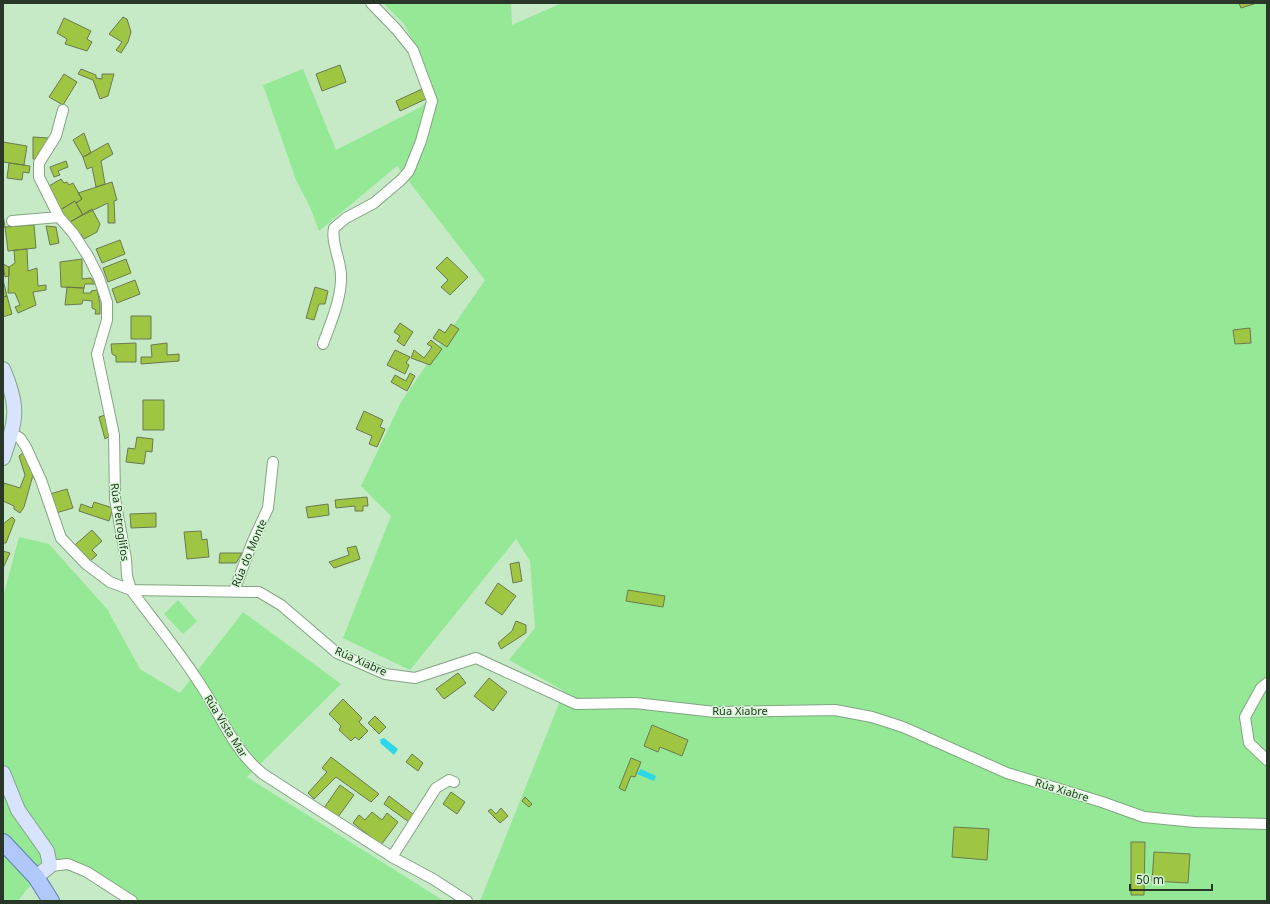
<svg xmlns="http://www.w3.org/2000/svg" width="1270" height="904" viewBox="0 0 1270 904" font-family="'Noto Sans',sans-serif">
	<rect width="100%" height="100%" fill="#c7eac6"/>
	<!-- green -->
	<path fill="#94e896" d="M383 3H511L512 25 562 3H1267V901H480L564 691 509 660 535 628 530 561 516 539 410 670 343 638 391 516 361 486 401 402 485 280 397 166 319 231 310 207 296 180 263 85 303 69 336 150 421 107 434 94 422 58 404 24Z
		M19 537 49 544 107 609 140 669 180 693 243 612 341 684 247 777 444 901H133L87 872 53 870 28 888 18 901H3V597Z
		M178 600 197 621 183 634 164 614Z"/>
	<!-- water -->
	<path fill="#2cd8e7" d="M384 738 398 749 394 755 380 743 381 741 379 740Z
		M641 769 656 776 654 781 637 774Z"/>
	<!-- building -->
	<path fill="#9ec642" stroke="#6b7952" d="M1239 3H1257L1241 8Z
		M123 17 127 19 131 32 128 42 121 53 116 50 122 42 109 34Z
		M64 18 91 31 87 39 92 42 87 51 65 44 67 39 57 33Z
		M340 65 346 82 322 91 316 74Z
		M81 69 96 75V78L102 79V74H114L108 96 100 99 93 80 78 74Z
		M64 74 77 82 63 105 49 97Z
		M422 89 426 99 400 111 396 101Z
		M84 133 91 153 83 157 73 140Z
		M33 137 48 138 47 146 37 160 33 159Z
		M3 142 27 146 24 165 3 162Z
		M108 143 113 154 101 161 105 184 96 187 92 167 87 169 83 157Z
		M66 161 68 167 58 171 60 175 54 177 50 167Z
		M9 163 30 166 29 173 23 172 22 180 7 178Z
		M61 179 64 183 67 182 69 185 73 183 82 199 76 203 75 201 60 210 47 187Z
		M112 182 117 200 114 201 115 223H108V203L83 215 76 203 82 199 78 193Z
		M75 201 83 215 68 223 60 210Z
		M92 209 100 224 97 232 84 239 81 234 79 236 68 223Z
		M3 215 5 227H3Z
		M34 225 36 248 8 251 5 227Z
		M46 226 56 227 59 243 50 245Z
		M120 240 125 254 102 263 96 249Z
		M27 249 28 271 37 268 38 286 46 285V290L33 292 36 305 18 313 15 307 20 305 15 293H8L9 267 15 263 14 250Z
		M447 257 468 277 450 295 441 287 448 280 436 268Z
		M82 259V279L91 278 95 284H85L84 288 61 287 60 262Z
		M126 259 131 273 108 282 103 268Z
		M3 264 9 267V276L5 277Z
		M3 280 7 296 3 297Z
		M135 280 140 294 117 303 112 289Z
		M67 287 84 288 83 293H91V291L97 290 100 304V314H95L96 310 92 308V301L83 300 82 304 65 305Z
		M315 287 328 291 325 304H319L314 320 306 318Z
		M7 296 12 314 3 317V297Z
		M131 316H151V339H131Z
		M400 323 413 332 404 346 397 341 400 336 394 332Z
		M451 324 459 329 447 347 433 338 439 329 445 333Z
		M1250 328 1251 343 1235 344 1233 330Z
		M431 340 442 349 430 365 411 358 414 350 424 358 432 347 427 344Z
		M136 343V362H116V356L112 354 111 344Z
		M167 343V355L179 354V361L141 364V357H152L151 345Z
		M395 350 410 357 406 363 409 365 405 374 387 365Z
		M410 373 415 376 407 391 391 382 395 375 406 381Z
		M143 400H164V430H143Z
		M364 411 383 420 380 427 385 429 377 447 369 444 372 436 356 429Z
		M105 415 110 436 105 439 99 417Z
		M137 437 153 439 152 452 146 451 144 464 126 462 128 448 135 449Z
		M24 452 33 475 24 507 20 513 14 509V506L3 501V489L4 483 20 488 25 475 19 456Z
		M67 489 73 508 56 513 50 494Z
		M367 497 368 506H363V511H355V506L336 508 335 500Z
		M94 502 113 508 109 521 79 511 81 504 92 508Z
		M328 504 329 515 308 518 306 507Z
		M156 513V527L131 528 130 514Z
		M12 517 15 520 6 543H3V524Z
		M92 530 102 541 92 550 97 555 90 561 75 545Z
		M201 531 202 540 207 539 209 557 187 559 184 532Z
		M356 546 360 559 334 568 329 562 349 555 347 548Z
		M3 551 10 553 3 568Z
		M220 553H242L236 563H219Z
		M519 562 522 581 513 583 510 564Z
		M498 583 516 596 502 615 485 603Z
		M628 590 665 596 663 607 626 601Z
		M516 621 526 625V633L501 649 498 643 512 631Z
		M458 673 466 683 444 699 436 689Z
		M489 678 507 692 493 711 474 696Z
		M343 699 362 718 359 722 368 731 359 740 355 737 351 741 339 730 341 726 329 714Z
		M375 716 386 727 379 734 368 723Z
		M652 725 688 740 682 756 660 747 658 752 644 746Z
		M412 754 423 763 418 771 406 762Z
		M331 757 379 794 371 802 336 777 314 799 308 793 327 772 322 768Z
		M631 758 641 762 635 777 631 776 625 791 619 788Z
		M340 785 354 795 338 817 324 808Z
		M451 792 465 802 457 814 443 804Z
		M389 796 414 815 409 822 384 804Z
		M525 797 532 804 529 807 522 801Z
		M501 808 508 816 500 823 488 811 491 809 496 814Z
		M372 812 382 820 387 813 398 822 381 845 353 823 359 815 365 820Z
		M954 827 989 829 987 860 952 857Z
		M1131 842H1145L1144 895H1131Z
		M1154 852 1190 854 1188 883 1152 881Z"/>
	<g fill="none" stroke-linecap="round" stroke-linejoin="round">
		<defs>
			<path id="street" d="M63 110 56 136 39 163V177L59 217 73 233 88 256 99 278 107 302V320L97 354 114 435 115 499 126 559 127 576 131 590C154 621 179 651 200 684 221 715 233 750 263 774L392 857 433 879 467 901
				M12 221 59 217
				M323 344C331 322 342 298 341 274 340 258 331 243 334 228L346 218 374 203 401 180 409 171 421 141 432 101 413 50 397 30 371 3
				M11 433 20 438 26 447 41 480 61 538 86 564 110 582 131 590 259 592 281 605 337 653 385 674 415 678 476 658 576 704 635 703 715 712 835 710 872 717 903 727 1007 773 1102 802 1144 817 1195 822 1267 824
				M234 591 252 543 268 508 273 462
				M1267 683 1261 688 1245 717 1249 743 1267 760
				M392 857 436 788 449 780 454 782
				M50 866 68 864 87 872 132 901"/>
			<path id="secondary" d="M3 369C20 408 16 420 3 458
				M3 773 18 810 47 851 50 866 36 877"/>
			<path id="primary" d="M3 842 36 877 51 901"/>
		</defs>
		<!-- street casing -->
		<use href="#street" stroke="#83a583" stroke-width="12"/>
		<!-- secondary casing -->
		<use href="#secondary" stroke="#83a583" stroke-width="16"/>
		<!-- primary casing -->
		<use href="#primary" stroke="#607eb1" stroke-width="18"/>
		<!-- street -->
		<use href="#street" stroke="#fff" stroke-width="10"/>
		<!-- secondary -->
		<use href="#secondary" stroke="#d8e4fe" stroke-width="14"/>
		<!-- primary -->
		<use href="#primary" stroke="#b1c8fc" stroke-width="16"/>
	</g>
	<g text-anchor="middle" stroke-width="3" stroke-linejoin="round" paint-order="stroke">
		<!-- street labels -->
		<g font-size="11" fill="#293729" stroke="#d4f7d3">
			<text transform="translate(120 522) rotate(82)" y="4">Rúa Petroglifos</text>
			<text transform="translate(249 553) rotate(-67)" y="4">Rúa do Monte</text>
			<text transform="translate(361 661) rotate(24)" y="4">Rúa Xiabre</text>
			<text x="740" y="715">Rúa Xiabre</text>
			<text transform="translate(226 726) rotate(58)" y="4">Rúa Vista Mar</text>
			<text transform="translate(1062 790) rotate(17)" y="4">Rúa Xiabre</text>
		</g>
	</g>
	<!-- border -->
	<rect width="1270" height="904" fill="none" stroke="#293729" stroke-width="8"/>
	<!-- scale -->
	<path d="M1130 884v6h82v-6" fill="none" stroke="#293729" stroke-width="2"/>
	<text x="1136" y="884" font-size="12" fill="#293729" stroke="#d4f7d3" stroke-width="3" paint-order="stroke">50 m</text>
</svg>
